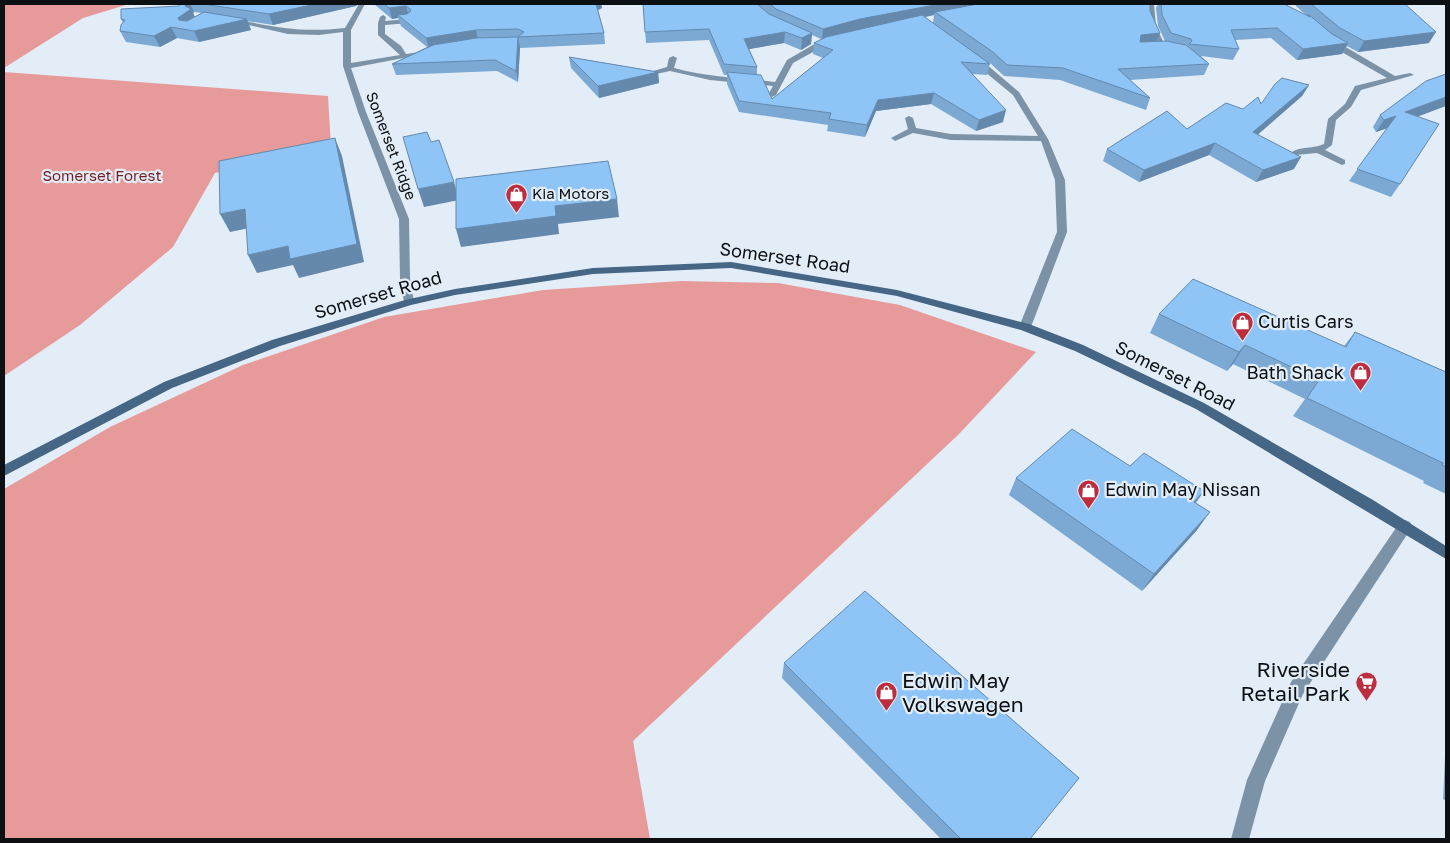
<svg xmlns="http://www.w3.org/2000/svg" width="1450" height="843" viewBox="0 0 1450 843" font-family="'Golos Text',sans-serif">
	<rect width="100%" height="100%" fill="#e2edf7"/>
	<!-- forest -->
	<path fill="#e69b9a" d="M4 4H129L83 18 4 68Z
		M4 72 328 96 331 147 215 173 173 247 80 325 4 376Z
		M681 281 778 283 900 305 1036 352 959 434 633 741 650 839H4V489L110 427 243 365 384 317 543 290Z"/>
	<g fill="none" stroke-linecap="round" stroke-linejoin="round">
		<!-- street -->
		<path fill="#7c92a7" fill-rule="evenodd" d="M359 4H365L351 30V63L400 55 378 35V23L380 17 383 15 386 17 385 21 409 19 412 21 409 23 385 25V34L401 46 406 54 426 51 430 53 351 68 366 112 409 219 410 278 414 302 409 305 404 302 400 278 399 219 358 112 343 66V32L319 35 288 34 231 21 234 19C275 27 302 33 345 28Z
			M1148 4H1154L1156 26 1166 48 1165 50H1159C1151 35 1146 20 1148 4Z
			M1326 39H1332L1395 76 1410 73 1414 75 1361 90 1351 107 1336 120 1332 145 1325 150 1345 160V164L1342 165 1317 153 1296 155 1292 152C1300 146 1314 149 1324 144L1328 119 1345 104 1355 86 1387 78 1326 43Z
			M829 40 833 42 832 44 824 46 793 63 776 95 772 97 768 95 773 86 710 80 670 71 647 76 643 74 667 67 669 58 673 56 677 58 674 68C707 77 741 78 775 82L787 60 818 42Z
			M973 58H979L1019 92 1048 139 1065 180 1067 232 1031 327 1025 331 1019 327 1057 232 1055 180 1041 141 951 140 913 133 895 141 891 138 908 129 905 118 909 116 913 118 916 128 951 134 1038 136 1013 95 973 62Z
			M1405 520 1410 522 1412 526 1410 530 1303 694 1265 781 1249 839H1231L1247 780 1291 682 1400 522Z"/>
		<!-- secondary -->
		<path fill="#466685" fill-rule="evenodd" d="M731 262 897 290 1029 324 1083 345 1204 403 1373 500 1446 546V559L1196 409 1075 351 1021 330 897 296 731 268 593 274 455 295 411 305 280 346 172 388 4 476V465L164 382 272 340 405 300 455 289 593 268Z"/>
	</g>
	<!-- wall -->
	<path fill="#7ba9d4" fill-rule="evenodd" d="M180 4H358L356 6 273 25 247 21 251 30 199 42 177 38 160 47 126 42 120 31 123 23 121 19 179 6ZM194 12 202 13 195 17 193 13Z
		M374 4H601L602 8 598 10 604 33 605 44 520 48 518 82 497 71 396 75 392 64 427 47 401 26 398 18 392 19Z
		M643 4H1150V11L1160 33 1157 41H1165L1158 26 1156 8 1158 4H1284L1307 16 1296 6 1295 4H1405L1429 43 1358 52 1347 46 1342 54 1297 60 1271 38 1235 40 1239 49 1233 60 1201 56 1209 64 1204 75 1130 80 1150 98 1146 110 1060 80 1004 76 990 63 987 75 973 74 1003 122 976 131 931 104 876 111 865 137 827 131 828 125 739 112 727 84V75H724L709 40 646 43ZM934 15 933 23 925 17ZM812 35 821 39 814 43 813 54 823 58 772 99 757 75V67L749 49 784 43 801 50 811 44Z
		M569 57 658 72 659 83 599 98 571 68Z
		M1309 85 1302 96 1258 134 1294 169 1256 182 1209 155 1139 182 1103 161 1107 149 1187 129 1261 104Z
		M1380 115 1418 117 1400 184 1391 197 1349 181 1387 128 1376 132 1373 127Z
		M1159 314 1344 346 1355 332 1446 372V494L1423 483 1424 481 1293 416 1305 399 1233 364 1227 371 1150 333Z
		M1130 466 1204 491 1196 503 1197 530 1142 591 1009 495 1016 478Z
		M784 663 1030 839H941L782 678Z
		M1446 735V801L1443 799Z"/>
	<!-- shaded-wall -->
	<path fill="#6489ac" d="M186 4H190L194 12 193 13 196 20 183 29 178 18Z
		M316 4H358L356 6 273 25 269 14Z
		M595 4H601L602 8 596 11Z
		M940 4H985L935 12 934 15 859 30 822 40 823 29 860 19Z
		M406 6 409 17 398 15V18L392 19 389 8Z
		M247 19 251 30 199 42 194 31Z
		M171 27 177 38 160 47 154 36Z
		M476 30 478 41 429 49 426 38Z
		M785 32 784 43 744 50V39Z
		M1436 32 1429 43 1358 52 1364 41Z
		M812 33 811 44 801 50 802 38Z
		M1160 33 1155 44 1137 46 1141 35Z
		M518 37 520 48 518 82 516 71Z
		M1348 43 1342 54 1297 60 1303 49Z
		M658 72 659 83 599 98 598 86Z
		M1309 85 1302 96 1247 144 1253 132Z
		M934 93 931 104 876 111 865 137 867 125 878 100Z
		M1446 97V106L1398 124 1405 112Z
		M1006 110 1003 122 976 131 979 120Z
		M1396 116 1388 128 1376 132 1384 120Z
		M335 138 342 156 364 262 299 278 293 265 257 273 248 255 288 246Z
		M1215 143 1209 155 1139 182 1144 170Z
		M1301 157 1294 169 1256 182 1263 170Z
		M454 182 459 200 424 207 418 189Z
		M617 199 619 217 558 224 559 234 461 247 456 229 555 206Z
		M245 209 254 227 230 232 220 214Z
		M1245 345 1233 364 1227 371 1239 352Z
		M1204 491 1191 508 1194 502Z
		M1210 512 1197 530 1142 591 1154 574Z"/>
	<!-- building -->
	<path fill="#8fc4f6" stroke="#6489ac" d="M180 4H186L185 6 191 9 178 18 179 20 187 21 204 12 247 19 194 31 171 27 154 36 120 31 121 25 125 20 121 19V9L179 6Z
		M203 4H316L269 14Z
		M384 4H596L604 33 518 37 516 71 495 60 392 64 433 45 476 38 518 37 524 32 518 29 476 30 426 38 398 15 407 14 411 11 410 9 406 6 389 8Z
		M643 4H757L769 14 812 33 802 38 785 32 744 39 757 67 724 64 709 29 645 32Z
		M770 4H940L860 19 823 29 776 9Z
		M978 4H1150V11L1160 33 1141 35 1140 42 1166 41 1186 45 1209 64 1118 69 1150 98 1063 68 1007 65 993 52 935 12Z
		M1161 4H1284L1310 17 1308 14 1332 34 1348 43 1303 49 1277 28 1231 30 1239 49 1189 44 1192 41 1191 39 1171 33 1162 15Z
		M1311 4H1405L1436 32 1364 41 1340 28Z
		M922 15 990 64 961 62 1006 110 979 120 934 93 878 100 867 125 829 119 831 113 739 101 727 72 761 75 772 99 833 50 814 43 826 37Z
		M569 57 658 72 598 86Z
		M1446 74V97L1405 112 1439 124 1400 184 1357 169 1396 116 1384 120 1380 115 1426 81Z
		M1282 78 1309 85 1253 132 1301 157 1263 170 1215 143 1144 170 1107 149 1167 111 1187 129 1226 103 1243 109 1258 97 1261 104 1275 84Z
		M427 132 431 142 439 140 454 182 418 189 403 137Z
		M335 138 357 244 290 259 288 246 248 255 245 209 220 214 219 161Z
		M608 161 617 199 555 206 556 216 456 229V179Z
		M1193 279 1346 347 1355 332 1446 372V467L1442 465 1443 463 1307 398 1319 380 1245 345 1239 352 1159 314Z
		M1072 429 1130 466 1144 453 1204 491 1194 502 1210 512 1154 574 1016 478Z
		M865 591 1079 778 1030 839H961L784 663Z"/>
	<!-- icons -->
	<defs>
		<symbol id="shop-pin" viewBox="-11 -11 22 30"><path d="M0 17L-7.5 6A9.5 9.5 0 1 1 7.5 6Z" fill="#be2d3e" stroke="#e2edf7"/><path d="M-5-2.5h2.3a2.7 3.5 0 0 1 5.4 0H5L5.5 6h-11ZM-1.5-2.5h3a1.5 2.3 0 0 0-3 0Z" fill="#fff"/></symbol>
		<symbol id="supermarket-pin" viewBox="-11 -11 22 30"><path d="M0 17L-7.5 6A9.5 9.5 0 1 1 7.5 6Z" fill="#be2d3e" stroke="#e2edf7"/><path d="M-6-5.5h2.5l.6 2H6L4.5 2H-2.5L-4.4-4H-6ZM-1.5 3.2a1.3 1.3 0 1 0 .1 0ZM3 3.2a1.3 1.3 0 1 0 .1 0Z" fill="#fff"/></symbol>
	</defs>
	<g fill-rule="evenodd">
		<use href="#shop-pin" x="504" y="182" width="25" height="34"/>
		<use href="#shop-pin" x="1230" y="310" width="25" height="34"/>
		<use href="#shop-pin" x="1348" y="360" width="25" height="34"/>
		<use href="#shop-pin" x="1076" y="478" width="25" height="34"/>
		<use href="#supermarket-pin" x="1354" y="670" width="25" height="34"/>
		<use href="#shop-pin" x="874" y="680" width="25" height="34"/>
	</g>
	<g text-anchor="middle" stroke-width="4.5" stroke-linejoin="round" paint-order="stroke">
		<!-- far-street labels -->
		<g font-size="15" fill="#0c1013" stroke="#e2edf7">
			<text transform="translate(391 146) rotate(69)" y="5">Somerset Ridge</text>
		</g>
		<!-- far-park labels -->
		<g font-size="15" fill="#751e26" stroke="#e2edf7">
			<text x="102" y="181">Somerset Forest</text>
		</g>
		<!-- far-poi labels -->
		<g font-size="15" fill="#0c1013" stroke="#e2edf7" text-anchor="start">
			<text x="532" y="199">Kia Motors</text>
		</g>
		<!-- street labels -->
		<g font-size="18" fill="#0c1013" stroke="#e2edf7">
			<text transform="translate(785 258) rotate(8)" y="6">Somerset Road</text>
			<text transform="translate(378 295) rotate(-16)" y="6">Somerset Road</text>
			<text transform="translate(1175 376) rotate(27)" y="6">Somerset Road</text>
		</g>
		<!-- poi labels -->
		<g font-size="18" fill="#0c1013" stroke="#e2edf7" text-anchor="start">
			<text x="1258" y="328">Curtis Cars</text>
			<text x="1344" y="379" text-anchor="end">Bath Shack</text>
			<text x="1105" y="496">Edwin May Nissan</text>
		</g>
		<!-- near-poi labels -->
		<g font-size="21" fill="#0c1013" stroke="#e2edf7" text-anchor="end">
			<text x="1350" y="677">Riverside<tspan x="1350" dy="24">Retail Park</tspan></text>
			<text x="902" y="688" text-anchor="start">Edwin May<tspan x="902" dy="24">Volkswagen</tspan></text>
		</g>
	</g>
	<!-- border -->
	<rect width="1450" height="843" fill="none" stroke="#0c1013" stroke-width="10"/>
</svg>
